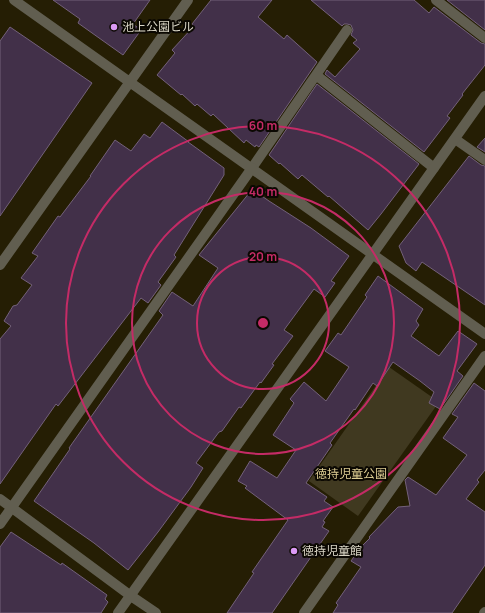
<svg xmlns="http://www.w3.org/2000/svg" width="485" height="613" viewBox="0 0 485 613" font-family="Manrope,'Noto Sans JP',sans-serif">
	<rect width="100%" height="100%" fill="#251e04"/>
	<!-- green -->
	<path fill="#403920" d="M389 367 439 402 358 516 309 481Z"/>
	<!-- building -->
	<path fill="#423049" stroke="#73617a" d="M53 0H150L133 24 141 30 123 55 78 23 80 19Z
		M211 0H272L258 17 284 39 287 35 317 62 259 147 256 145 255 147 246 140 244 143 213 114 211 116 197 104 195 106 182 94 181 95 157 75 175 53 172 50 194 26 192 24Z
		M311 0H414L429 13 434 7 481 43 485 44V65L462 94 463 95 447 116 450 118 424 152 325 74 327 70 335 77 360 49 353 43 357 40 351 35 353 30 351 25 347 24H344L342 26Z
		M447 0H485V30Z
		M10 27 92 83 0 216V41Z
		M317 84 419 164 381 214 368 230 329 196 328 197 302 175 298 179 280 163 279 164 269 155Z
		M162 122 189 142H188L224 168V175L174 255 176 257 158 282 161 285 148 303 141 298 58 406 56 404 0 484V339L11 326 4 321 13 306 17 305 32 285 21 278 38 256 32 253 58 216 60 217 91 176H90L115 140 131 151 144 134 150 138Z
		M485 138V152L477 147Z
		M469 156 481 165 485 166V305L422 262 416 271 406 263 399 246Z
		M250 192H256L269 201 311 228 349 256 331 281 335 283 325 297 314 289 284 330 293 336 272 364 274 365 261 383 260 382 241 408 239 407 222 431 219 432 196 463 203 468 191 487 158 532 128 570 94 543 34 501 70 449 69 448 163 315 159 311 172 292 193 306 218 268 199 255Z
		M378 276 423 309 416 321 419 325 411 336 439 356 458 331 477 344 457 371 463 376 440 409 429 403 434 392 420 381 393 362 377 386 373 383 355 410 354 409 330 443 332 445 306 483 327 497 324 501 333 507 323 521 325 522 322 527 329 531 272 613H227L254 573 252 572 288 520 245 488 247 486 238 481 250 461 277 478 296 450 273 435 294 403 290 399 304 382 326 401 349 367 325 351 338 333 341 335 367 297 365 295Z
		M474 383 485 391V470L477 480 479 482 466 499 485 512V565L452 613H333L338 605 336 603 361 567 351 561 361 547 370 538 369 537 398 507 410 506 405 480 408 477 436 495 467 455 443 438 458 417 452 414Z
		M11 532 61 565 62 563 107 595 105 599 108 602 101 613H0V547Z"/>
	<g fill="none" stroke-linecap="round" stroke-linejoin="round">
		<!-- service -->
		<path stroke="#615e50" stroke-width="10" d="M436 0 485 38
			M316 75 434 168
			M455 139 485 160
			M252 168 347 30"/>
		<!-- minor -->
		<path stroke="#615e50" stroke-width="10" d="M14 0 485 334
			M0 265 188 0
			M0 499 131 596 156 613
			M0 524 252 168
			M118 613 485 96
			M304 613 485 356
			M484 613 485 612"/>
	</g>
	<!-- distance rings -->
	<g fill="none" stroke="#c42b66" stroke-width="2">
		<circle cx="263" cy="323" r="66"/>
		<circle cx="263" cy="323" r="131"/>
		<circle cx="263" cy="323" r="197"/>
	</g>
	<!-- markers -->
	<g fill="#db99f5" stroke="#0b0802" stroke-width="1.5">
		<circle cx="114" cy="27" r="4"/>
		<circle cx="294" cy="551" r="4"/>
	</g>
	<g text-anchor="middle" stroke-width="4" stroke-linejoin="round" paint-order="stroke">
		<!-- poi labels -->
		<g font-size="12" fill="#dad6c6" stroke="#0b0802" text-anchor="start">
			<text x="122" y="31">池上公園ビル</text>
			<text x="302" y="555">徳持児童館</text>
		</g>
		<!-- park labels -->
		<g font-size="12" fill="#dccc92" stroke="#0b0802">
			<text x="351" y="478">徳持児童公園</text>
		</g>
	</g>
	<circle cx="263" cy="323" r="6" fill="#c42b66" stroke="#0b0802" stroke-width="2"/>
	<g font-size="12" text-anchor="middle" font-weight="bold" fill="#c42b66" stroke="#0b0802" stroke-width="4" stroke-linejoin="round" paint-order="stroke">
		<text x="263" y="130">60 m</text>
		<text x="263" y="196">40 m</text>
		<text x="263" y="261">20 m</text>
	</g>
</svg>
